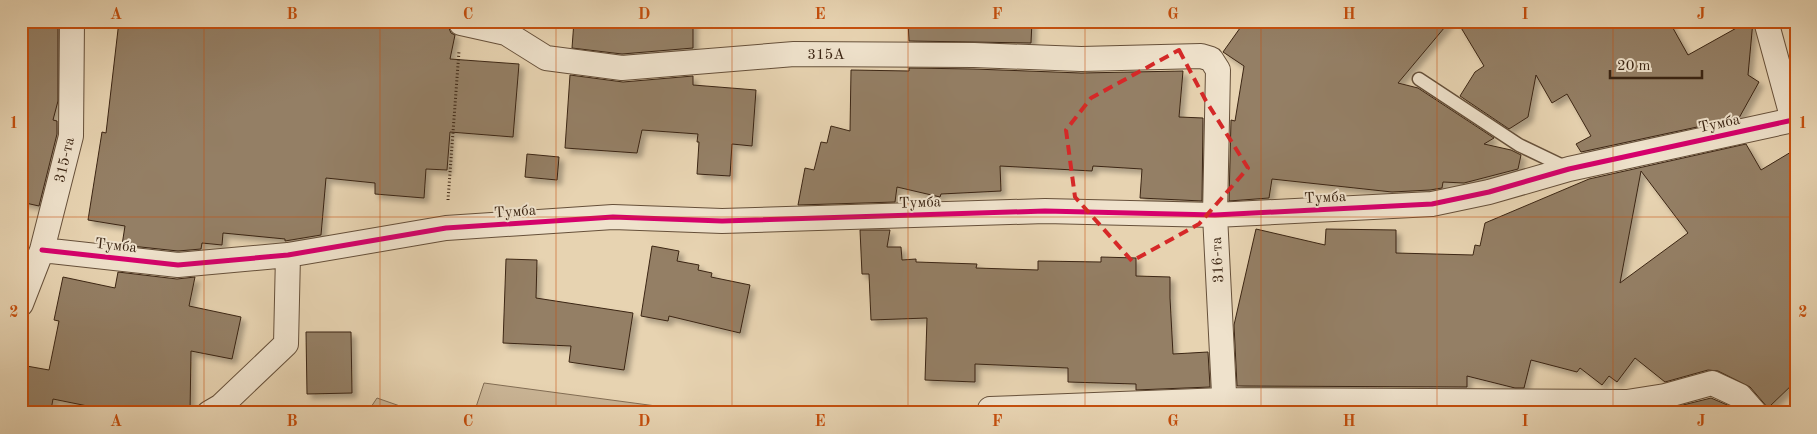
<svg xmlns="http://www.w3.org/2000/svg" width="1817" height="434" viewBox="0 0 1817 434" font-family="'Old Standard TT',serif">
	<defs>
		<filter id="shadow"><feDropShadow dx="4.5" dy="4.5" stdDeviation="2.5" flood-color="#0004"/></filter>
	</defs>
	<rect width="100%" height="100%" fill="#e7d3b1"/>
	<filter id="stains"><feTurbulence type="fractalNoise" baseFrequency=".004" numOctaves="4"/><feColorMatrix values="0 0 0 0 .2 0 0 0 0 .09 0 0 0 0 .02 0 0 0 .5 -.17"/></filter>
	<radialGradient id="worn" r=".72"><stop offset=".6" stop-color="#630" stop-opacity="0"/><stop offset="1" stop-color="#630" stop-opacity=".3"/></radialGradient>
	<!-- green -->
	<path fill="#cab596" stroke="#826d54" d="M484 383 671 408 718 413H474Z
		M377 398 420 413H367Z"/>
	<!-- building -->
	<path fill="#947f65" stroke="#3b2513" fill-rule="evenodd" filter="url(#shadow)" d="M21 21H58V101L53 120 57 121V134L39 206 21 202Z
		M119 21H426L448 26 451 33 455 35 450 59 519 64 513 137 450 132 447 170 426 169 424 198 375 194V183L326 178 321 235 285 241V239L223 233 222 245 202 243 201 249 178 251 122 245 125 226 88 220 102 132 106 133Z
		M574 21H693V48L622 54 572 48Z
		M908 21H1032L1031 43 909 41Z
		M1245 21H1450L1398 83 1418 88 1494 138 1484 144 1511 150 1521 155 1518 169 1464 183 1443 182 1442 188 1430 190 1392 192 1272 179 1269 198 1229 201 1231 120 1235 121 1244 66 1223 52Z
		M1457 21H1669L1688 55 1749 21H1753L1748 75 1759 82 1739 118 1581 152 1576 144 1591 136 1567 94 1552 103 1536 75 1528 117 1509 129 1460 96 1475 72 1484 66Z
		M909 68 974 69 1081 73 1183 71 1179 117 1203 118 1202 201 1140 198 1142 169 1093 166 1092 171 1000 166 1001 191 941 194 940 197 897 187 895 202 798 205 805 168 814 170 821 142 827 143 831 126 850 131 851 70 909 71Z
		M570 75 623 82 693 76V85L756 90 752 146 732 144 730 176 697 174 699 142H697L698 134 642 130 637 153 565 148Z
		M1746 144 1761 170 1796 149V381L1768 408 1750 387 1718 371 1708 370 1665 382 1635 358 1617 382 1609 376 1602 385 1580 368 1577 372 1531 360 1524 388H1515L1467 376V387L1237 386 1234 325 1256 229 1325 245 1326 229 1396 230V253L1473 255 1475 245 1480 246 1485 223 1589 179ZM1641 171 1688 233 1620 283Z
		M527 154 559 157 557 180 525 177Z
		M860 230H890L887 247H901L902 260 916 259V262L977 264 976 268 1038 270V261L1101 262V257L1136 258V276L1170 277V298L1173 354 1208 352 1210 387 1136 390V384L1068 382V368L975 364V382L925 380 927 318 871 320 869 274H862Z
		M652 246 679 251 677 261 699 265 698 270 712 273 711 277 750 285 740 333 669 316 668 321 641 316Z
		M506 259 537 260 536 298 633 313 624 370 569 362 571 346 503 343Z
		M118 272 177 279 195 277 189 306 241 317 232 359 191 351 190 413H122L53 399 51 410 21 405V365L49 370 59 321 54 320 63 277 115 288Z
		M306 332H351L352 393 307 394Z
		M1711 398 1732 407 1736 413H1659V411Z"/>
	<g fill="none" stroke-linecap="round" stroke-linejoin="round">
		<defs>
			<path id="service" d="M1419 79 1519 145 1567 168"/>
			<path id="minor" d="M1766 21 1793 120 1796 121
				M461 23 506 33 546 58 622 68 794 54 974 55 1081 59 1201 56 1211 59 1218 70 1215 215 1225 413
				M42 250 178 265 288 255 446 228 613 217 722 221 1045 211 1215 215 1432 204 1489 192 1569 169 1793 120
				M21 304 42 250 71 136 72 21
				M990 409 1224 400 1627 402 1665 396 1712 383 1740 396 1755 413
				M209 413 221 406 286 344 288 255"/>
		</defs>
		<!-- service casing -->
		<use href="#service" stroke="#66503a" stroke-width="15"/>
		<!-- minor casing -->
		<use href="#minor" stroke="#66503a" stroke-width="26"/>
		<!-- path -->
		<path stroke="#3b2513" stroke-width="3" stroke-dasharray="1 2.5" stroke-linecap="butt" d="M448 200 459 51"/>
		<!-- service -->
		<use href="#service" stroke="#efe2cc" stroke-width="12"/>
		<!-- minor -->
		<use href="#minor" stroke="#efe2cc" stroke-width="24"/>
		<defs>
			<path id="cycleway" d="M42 250 178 265 288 255 446 228 613 217 722 221 1045 211 1215 215 1432 204 1489 192 1569 169 1793 120"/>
		</defs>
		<!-- cycleway casing -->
		<use href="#cycleway" stroke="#efe2cc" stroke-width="8"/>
		<!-- cycleway -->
		<use href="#cycleway" stroke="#d6006c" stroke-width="5"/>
	</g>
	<!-- marked area -->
	<path fill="none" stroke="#d62828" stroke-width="4" stroke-dasharray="10 6" stroke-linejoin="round" d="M1179 50 1206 101 1248 168 1199 224 1132 261 1075 197 1066 130 1091 98Z"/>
	<!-- grid -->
	<path fill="none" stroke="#c54f0d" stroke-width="1" stroke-opacity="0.55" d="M204 21V413M380 21V413M556 21V413M732 21V413M908 21V413M1085 21V413M1261 21V413M1437 21V413M1613 21V413M21 217H1796"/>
	<g text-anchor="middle" stroke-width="4" stroke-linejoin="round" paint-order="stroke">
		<!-- street labels -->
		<g font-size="15" fill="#3b2513" stroke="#efe2cc">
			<text x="826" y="59">315А</text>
			<text transform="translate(1719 123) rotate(-12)" y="5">Тумба</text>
			<text transform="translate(64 160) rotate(-77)" y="5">315-та</text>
			<text transform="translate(1325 197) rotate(-3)" y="5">Тумба</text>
			<text transform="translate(920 202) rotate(-2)" y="5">Тумба</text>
			<text transform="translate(515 211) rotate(-4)" y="5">Тумба</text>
			<text transform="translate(116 245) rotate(6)" y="5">Тумба</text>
			<text transform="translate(1217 260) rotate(-93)" y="5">316-та</text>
		</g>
	</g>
	<!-- margin -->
	<rect width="1817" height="434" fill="none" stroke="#e7d3b1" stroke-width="55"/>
	<!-- scale -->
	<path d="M1610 70v8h92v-8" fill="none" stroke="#3b2513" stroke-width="2.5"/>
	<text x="1617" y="70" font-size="15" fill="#3b2513" stroke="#efe2cc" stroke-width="4" paint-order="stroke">20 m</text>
	<rect x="28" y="28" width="1762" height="378" fill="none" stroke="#c54f0d" stroke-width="2"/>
	<g font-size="16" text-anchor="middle" font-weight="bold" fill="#c54f0d">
		<text x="116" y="19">A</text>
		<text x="292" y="19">B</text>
		<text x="468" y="19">C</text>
		<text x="644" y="19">D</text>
		<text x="820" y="19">E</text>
		<text x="997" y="19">F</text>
		<text x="1173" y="19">G</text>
		<text x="1349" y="19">H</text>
		<text x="1525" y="19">I</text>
		<text x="1701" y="19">J</text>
		<text x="14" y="128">1</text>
		<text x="1803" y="128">1</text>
		<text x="14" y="317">2</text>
		<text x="1803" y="317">2</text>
		<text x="116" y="426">A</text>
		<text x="292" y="426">B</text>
		<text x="468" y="426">C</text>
		<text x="644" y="426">D</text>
		<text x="820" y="426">E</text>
		<text x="997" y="426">F</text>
		<text x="1173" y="426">G</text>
		<text x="1349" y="426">H</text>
		<text x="1525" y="426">I</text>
		<text x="1701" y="426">J</text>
	</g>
	<rect width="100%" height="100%" filter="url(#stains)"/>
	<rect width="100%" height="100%" fill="url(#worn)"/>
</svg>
